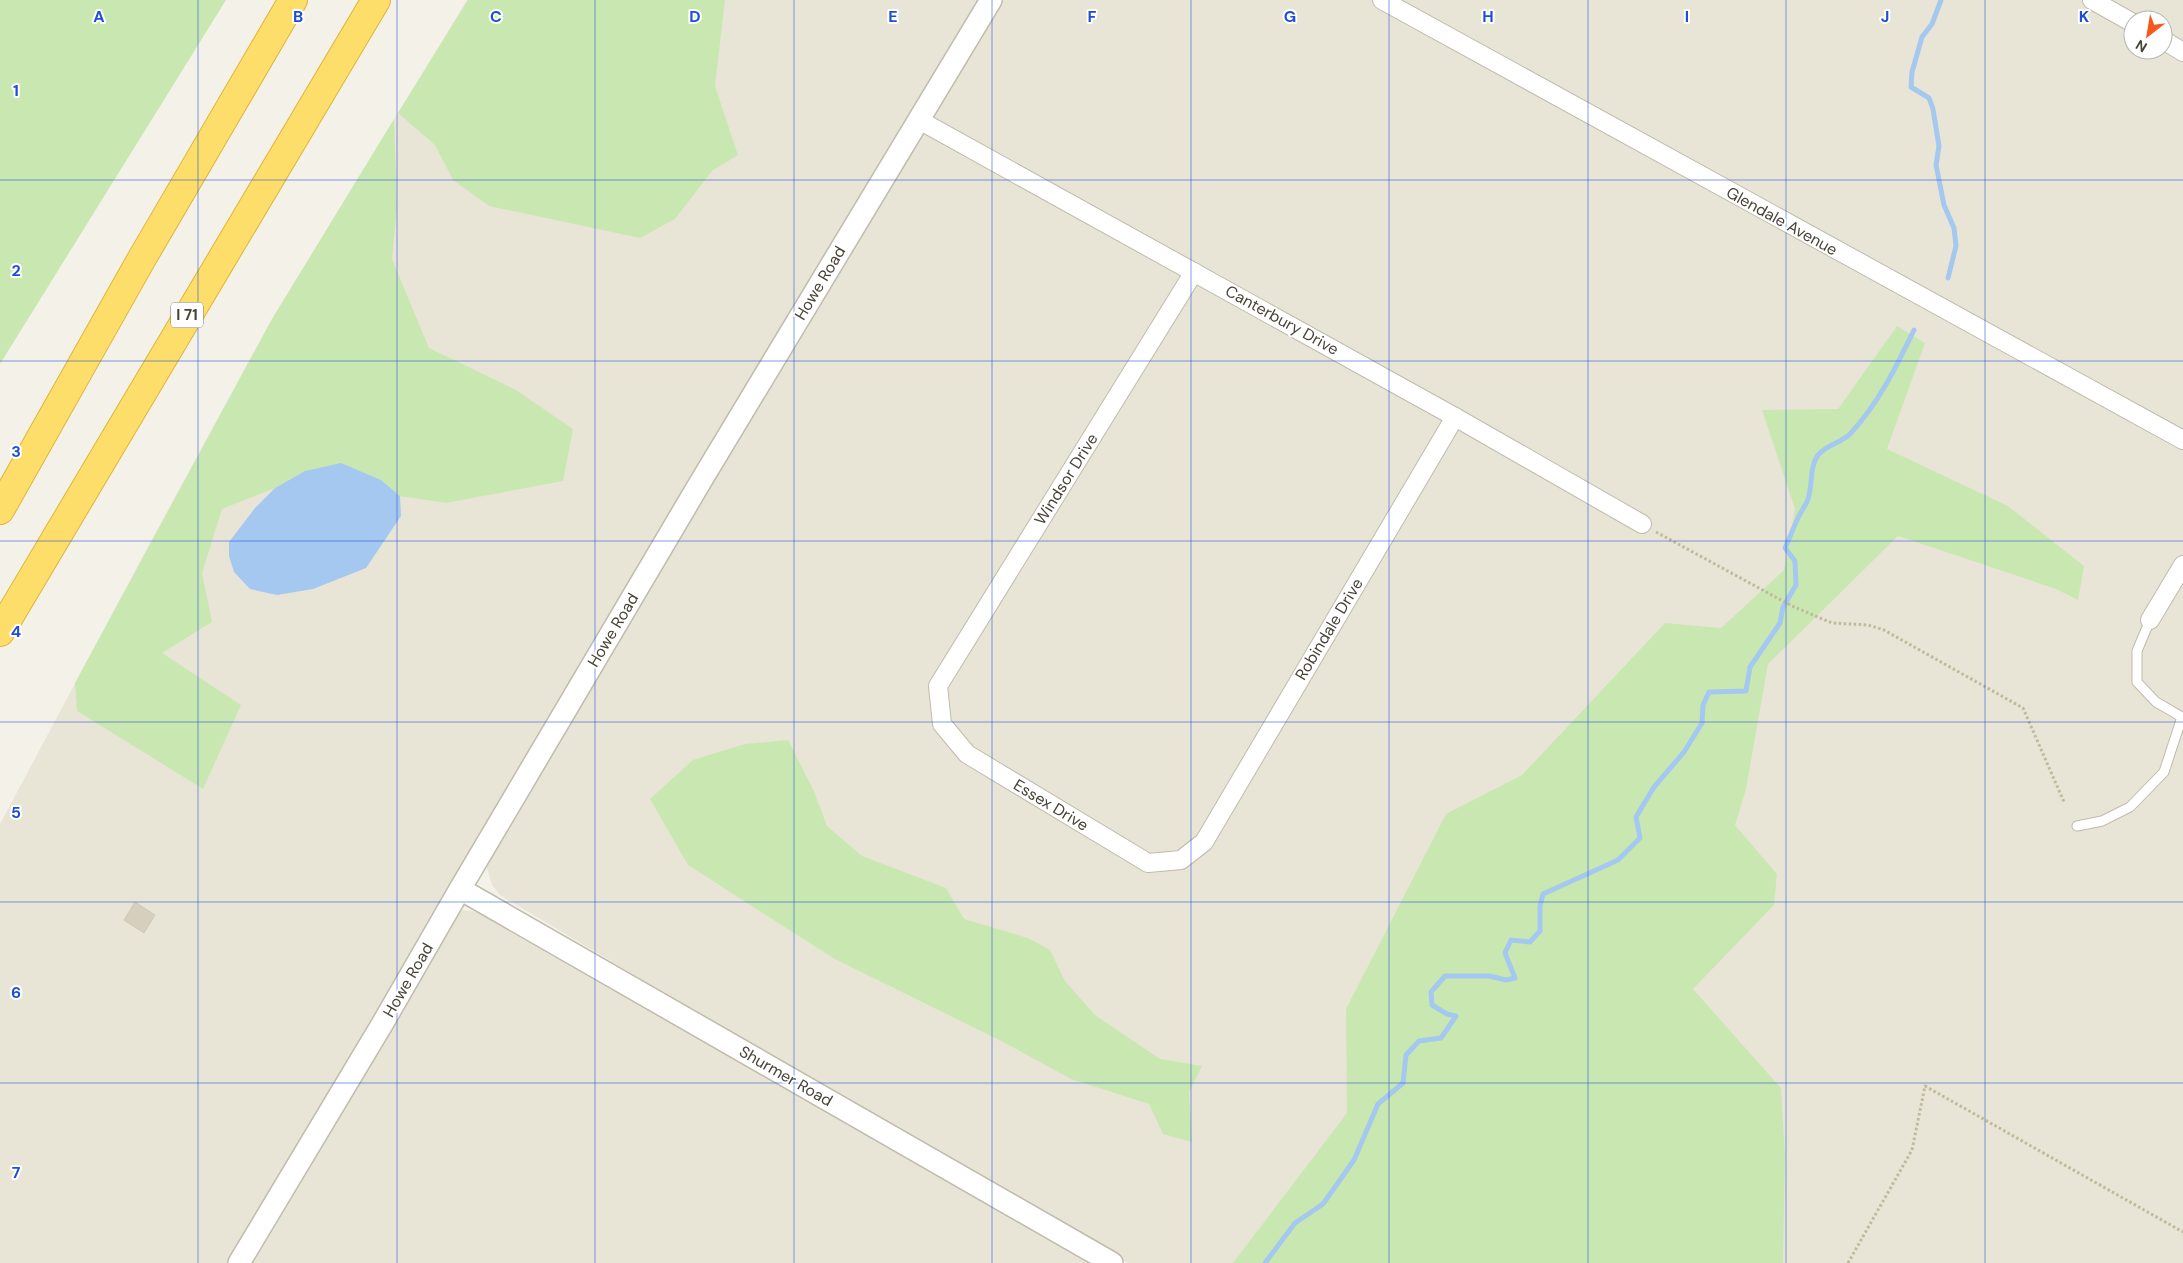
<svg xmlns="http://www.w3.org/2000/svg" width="2183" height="1263" viewBox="0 0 2183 1263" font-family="'DM Sans',sans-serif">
<rect width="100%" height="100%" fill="#f4f2e8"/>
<g fill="#e8e5d6" fill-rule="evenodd">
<path d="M467,0h513l-242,401 -511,862h-227v-439l151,-283 121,-222z"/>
<path d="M999,0h1184v1263h-1055l-185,-104 -443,-264 -8,-10 -5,-17 10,-26zM2133,20h30v30h-30z"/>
<path d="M463,910l14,2 26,9 593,342h-850l203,-341z"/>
</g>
<g fill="#c9e8b1">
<path d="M0,0h226l-226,364z"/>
<path d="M468,0h257l-10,86 23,69 -26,16 -37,48 -35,19 -151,-32 -36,-26 -18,-35 -37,-32z"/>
<path d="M394,119l3,89 -5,51 37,89 87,42 57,39 -10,52 -117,22 -46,-7 -19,-16 -76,-9 -30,17 -53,21 -20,64 10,49 -50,31 79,52 -38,84 -126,-78 -2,-28 197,-364z"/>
<path d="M1897,326l28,17 -38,106 121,57 76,60 -6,34 -22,-11 -158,-53 -130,128 -22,125 -11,36 42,49 -3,31 -81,84 88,99 4,67 -2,108h-550l114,-150 -1,-104 100,-195 76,-39 143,-152 56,5 63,-58 11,-61 -33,-99 76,-1z"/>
<path d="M788,740l26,51 13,35 35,30 84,32 18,31 64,19 22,12 15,31 30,34 65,44 42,7 -13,26 3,50 -29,-8 -14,-30 -78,-25 -66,-36 -172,-85 -145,-93 -38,-66 43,-39 52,-16z"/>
</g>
<path fill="#a5c8f0" d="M341,463l40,17 19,16 1,20 -35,52 -53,21 -36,6 -27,-6 -16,-17 -5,-16v-14l26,-34 20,-20 30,-17z"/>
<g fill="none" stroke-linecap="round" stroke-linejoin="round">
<g stroke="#a5c8f0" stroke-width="5">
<path d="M1941,0l-9,24 -10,13 -10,35 -1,15 18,11 4,11 6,37 -3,19 8,40 10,23 2,18 -8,32"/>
<path d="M1265,1263l30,-40 28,-19 31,-44 24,-56 25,-21 3,-28 13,-14 22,-3 15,-22 -9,-2 -15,-9 -1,-13 14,-16h44l17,4 9,-2 -10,-25 6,-13 19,2 10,-11v-25l3,-12 75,-34 22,-22 -4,-21 18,-30 30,-35 18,-29 1,-18 6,-13 37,-1 4,-24 30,-44 3,-16 13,-22 -1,-24 -10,-13c5,-11 9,-22 14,-32 3,-6 7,-11 9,-17 5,-14 1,-31 10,-44 8,-10 23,-12 32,-21 29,-31 46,-67 64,-104"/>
</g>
</g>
<path fill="#d6cfbe" stroke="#d0c8b1" d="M135,902l20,13 -11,18 -20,-13z"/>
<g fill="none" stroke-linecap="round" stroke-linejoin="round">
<defs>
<path id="service" d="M2077,826l25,-5 28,-14 34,-35 18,-55 -26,-15 -19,-20v-31l13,-31"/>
<g id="minor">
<path d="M1382,0l801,440"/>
<path d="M2092,0l41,23"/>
<path d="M2163,40l20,12"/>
<path d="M919,120l536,297 187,107"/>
<path d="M1194,272l-256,414 4,38 25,30 181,109 33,-3 23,-18 251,-425"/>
<path d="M2150,620l33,-55"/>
</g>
<g id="tertiary">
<path d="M460,889l652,374"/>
<path d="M239,1263l145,-242 76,-132 241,-408 290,-481"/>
</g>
<g id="motorway">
<path d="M0,510l141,-250 152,-260"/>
<path d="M0,632l376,-632"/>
</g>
</defs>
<use href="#service" stroke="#c0bbab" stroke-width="11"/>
<use href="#minor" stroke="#c0bbab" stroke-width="20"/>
<use href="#tertiary" stroke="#c0bbab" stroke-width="24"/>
<use href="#motorway" stroke="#ddb53a" stroke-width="30"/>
<g stroke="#c1b99c" stroke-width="3" stroke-dasharray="2.5 2.5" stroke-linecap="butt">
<path d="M1656,532l136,74 40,17 36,2 16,5 139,78 41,94"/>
<path d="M1848,1263l64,-113 13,-64 258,146"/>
</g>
<use href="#service" stroke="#fff" stroke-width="9"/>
<use href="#minor" stroke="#fff" stroke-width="18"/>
<use href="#tertiary" stroke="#fff" stroke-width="21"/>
<use href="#motorway" stroke="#fdde6b" stroke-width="28"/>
</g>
<path fill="none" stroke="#1d4ed8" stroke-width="1" stroke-opacity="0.55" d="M198,0v1263M397,0v1263M595,0v1263M794,0v1263M992,0v1263M1191,0v1263M1389,0v1263M1588,0v1263M1786,0v1263M1985,0v1263M0,180h2183M0,361h2183M0,541h2183M0,722h2183M0,902h2183M0,1083h2183"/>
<g text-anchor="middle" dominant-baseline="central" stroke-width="4" stroke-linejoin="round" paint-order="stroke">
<rect fill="#fff" stroke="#7f7b73" stroke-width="1" x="171" y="302.5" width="32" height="25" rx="4"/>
<g font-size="15" font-weight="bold" fill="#484337">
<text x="187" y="315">I 71</text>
</g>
<g font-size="16" fill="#484337" stroke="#fff">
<text transform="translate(1782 221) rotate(29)">Glendale Avenue</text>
<text transform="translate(820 283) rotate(-59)">Howe Road</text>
<text transform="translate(1282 320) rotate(29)">Canterbury Drive</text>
<text transform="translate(1066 479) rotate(-58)">Windsor Drive</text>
<text transform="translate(1329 629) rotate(-59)">Robindale Drive</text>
<text transform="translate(613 630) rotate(-59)">Howe Road</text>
<text transform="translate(1051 805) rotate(31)">Essex Drive</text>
<text transform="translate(408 980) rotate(-60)">Howe Road</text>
<text transform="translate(786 1076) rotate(30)">Shurmer Road</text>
</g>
</g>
<g font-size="16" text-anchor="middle" font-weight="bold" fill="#1d4ed8" stroke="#fff" stroke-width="4" stroke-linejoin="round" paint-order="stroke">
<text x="99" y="22">A</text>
<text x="298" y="22">B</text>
<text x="496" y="22">C</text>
<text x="695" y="22">D</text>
<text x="893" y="22">E</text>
<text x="1092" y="22">F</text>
<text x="1290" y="22">G</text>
<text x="1488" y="22">H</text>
<text x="1687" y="22">I</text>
<text x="1885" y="22">J</text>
<text x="2084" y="22">K</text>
<text x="16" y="96">1</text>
<text x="16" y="276">2</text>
<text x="16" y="457">3</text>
<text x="16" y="637">4</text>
<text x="16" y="818">5</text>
<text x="16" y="998">6</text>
<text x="16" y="1178">7</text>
</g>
<g transform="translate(2148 35) rotate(211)"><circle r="24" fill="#ffffff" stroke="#b6b4af"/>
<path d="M0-4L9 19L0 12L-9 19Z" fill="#f8571b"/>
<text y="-8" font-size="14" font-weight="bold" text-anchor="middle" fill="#484337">N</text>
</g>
</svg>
